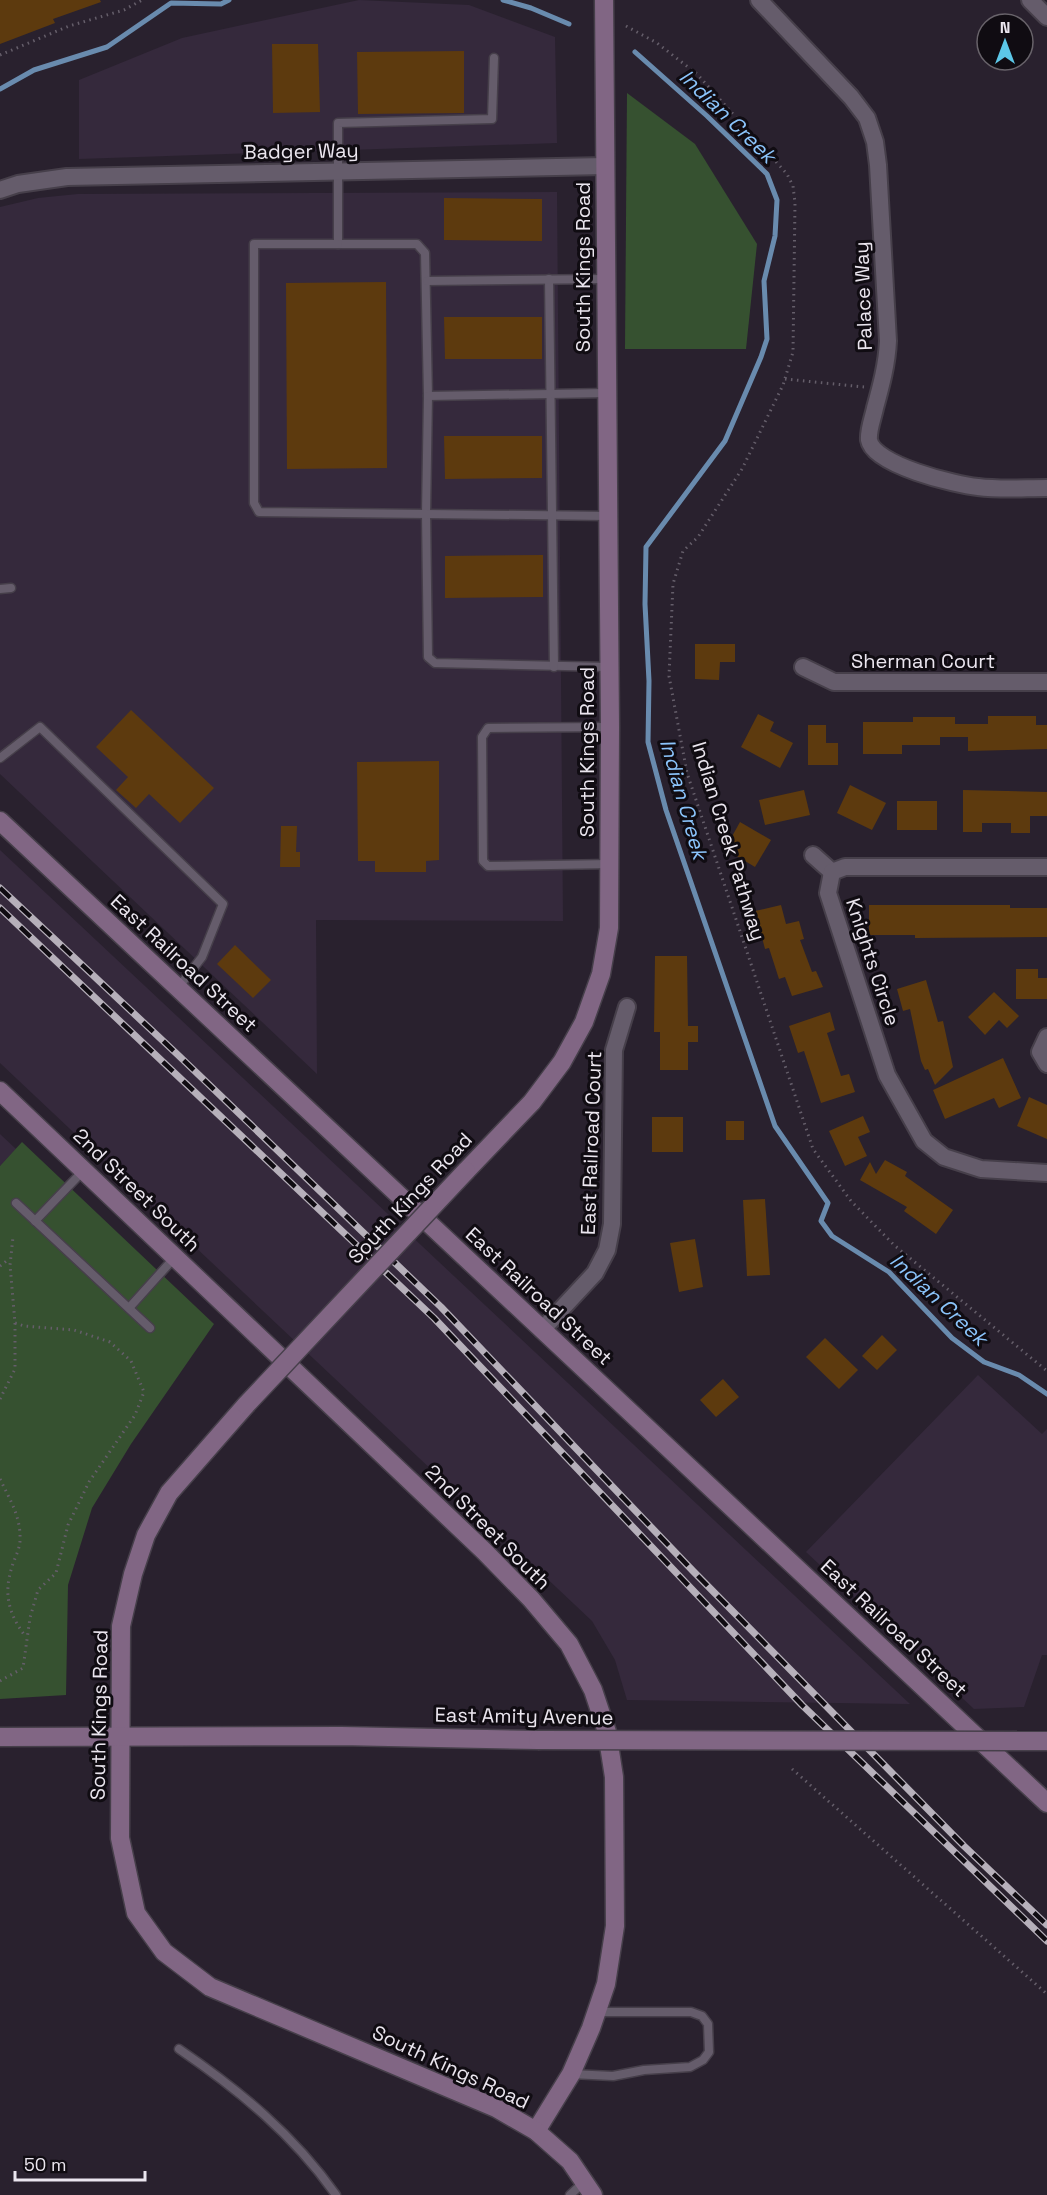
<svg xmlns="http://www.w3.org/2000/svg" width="1047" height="2195" viewBox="0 0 1047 2195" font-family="'Space Grotesk',sans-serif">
<rect width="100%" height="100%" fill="#29212e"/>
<g fill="#35293c">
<path d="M359,0l110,5 86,32 2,106 -478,16v-79l103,-42z"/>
<path d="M557,192l6,729 -247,-1 1,154 -317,-300v-567l38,-9 40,-4z"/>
<path d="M0,850l910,854 -283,-4 -12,-40 -23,-39 -592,-558z"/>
<path d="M0,1134l16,15 -16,17z"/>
<path d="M978,1375l64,59 5,-5v226h-5l-18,52 -50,2 -168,-157z"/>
</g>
<g fill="#365130">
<path d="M627,93l68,51 62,100 -11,105h-121z"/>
<path d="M22,1142l192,182 -83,120 -39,64 -24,77 -2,110 -66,4v-533z"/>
</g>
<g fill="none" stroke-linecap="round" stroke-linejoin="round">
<g stroke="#698bae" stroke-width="5">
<path d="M503,0l28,8 38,16"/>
<path d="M635,52l72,64 60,58 10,26 -2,36 -11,45 3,58 -6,18 -36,84 -79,106 -1,57 4,77 -1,61 18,68 109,316 53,77 -7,18 11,15 57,36 63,66 32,24 35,13 28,19"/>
<path d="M0,89l34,-19 73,-23 64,-44 50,1 8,-4"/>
</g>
</g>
<g fill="#5d3a0e">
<path d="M0,0h100l1,2 -48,17 2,4 -55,21z"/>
<path d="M272,44h46l2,68 -47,1z"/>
<path d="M464,51v62l-106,1 -1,-62z"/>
<path d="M444,198l98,1v42l-98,-1z"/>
<path d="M386,282l1,186 -100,1 -1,-186z"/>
<path d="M444,317h98v42h-97z"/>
<path d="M444,436h98v42l-97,1z"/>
<path d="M543,555v42l-98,1v-42z"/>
<path d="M695,644h40v18h-15l-1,18 -24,-1z"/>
<path d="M131,710l83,78 -34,35 -31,-29 -13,14 -20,-18 12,-13 -32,-30z"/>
<path d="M758,714l16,8 -4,9 23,12 -13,25 -39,-21z"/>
<path d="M988,716h48v9h11v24l-79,2v-14h-28v8h-38v9h-39v-32h50v-5h42v7h33z"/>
<path d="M808,725h18v18h12v22h-30z"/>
<path d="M439,761v99l-13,1v11h-51v-11h-17l-1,-99z"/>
<path d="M850,785l36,18 -14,27 -35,-17z"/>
<path d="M804,790l6,25 -45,10 -6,-25z"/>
<path d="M963,790l84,2v24h-17v17h-19v-10h-29v9h-19z"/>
<rect x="897" y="801" width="40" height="29"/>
<path d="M740,822l31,18 -16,27 -30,-18z"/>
<path d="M281,826h16l-1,26h4v15h-20z"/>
<path d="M781,905l5,19 13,-3 5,18 -4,1 12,32 4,-1 7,16 -31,9 -7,-19 -6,2 -10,-31 -4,1 -10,-38z"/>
<path d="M869,905h141v3h37v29l-132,1v-3h-46z"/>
<path d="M235,945l36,35 -18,18 -36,-34z"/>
<path d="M655,956h32l1,70h10v16h-10v28h-28v-38h-6z"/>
<path d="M1016,969h22v9h9v21h-31z"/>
<path d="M926,980l12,42 5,-1 10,46 -18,18 -7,-16 -3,1 -4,-9 -11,-52 -7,2 -6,-22z"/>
<path d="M994,992l25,24 -12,12 -8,-8 -14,15 -17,-18z"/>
<path d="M830,1012l5,18 -8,3 14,43 8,-2 6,18 -34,11 -17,-52 -6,2 -9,-27z"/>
<path d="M1003,1058l18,40 -22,10 -5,-10 -49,21 -12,-29z"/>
<path d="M1029,1097l18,8v34l-30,-13z"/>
<path d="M863,1116l7,16 -12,5 9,19 -22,10 -16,-35z"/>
<rect x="652" y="1117" width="31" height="35"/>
<rect x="726" y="1121" width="18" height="19"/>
<path d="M885,1160l22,12 -2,4 48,34 -17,24 -32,-23 3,-4 -47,-27 10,-18 6,12z"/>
<path d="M765,1199l5,76 -23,1 -4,-76z"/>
<path d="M695,1239l8,48 -24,5 -9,-49z"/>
<path d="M882,1335l15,15 -20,20 -15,-14z"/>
<path d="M825,1338l33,32 -19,19 -33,-32z"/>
<path d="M723,1379l16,18 -23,20 -16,-17z"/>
</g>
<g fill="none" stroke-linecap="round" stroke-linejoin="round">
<defs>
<g id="lane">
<path d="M494,58l-2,61 -154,4v121h79l8,9 3,143 -2,118 2,143 7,6 174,4"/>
<path d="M338,244h-84v259l5,9 348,4"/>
<path d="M549,279l5,388"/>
<path d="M427,281l178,-2"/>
<path d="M428,396l178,-3"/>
<path d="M0,589l11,-1"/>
<path d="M0,758l40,-31 183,177 -21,53 -24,31"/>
<path d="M610,864l-122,2 -5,-5 -1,-124 6,-9 122,-1"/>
<path d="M16,1203l134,125"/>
<path d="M35,1221l49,-51"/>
<path d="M129,1308l46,-51"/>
<path d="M179,2049c60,41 115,86 157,146"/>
<path d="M571,2074l42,2 31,-6 46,-3 13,-7 6,-8 -1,-28 -6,-8 -11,-4h-94"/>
<path d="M570,2195l14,-13"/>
</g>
<g id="street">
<path d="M759,0l92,97 16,21 8,24 3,23 10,176c-1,23 -7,45 -13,67 -2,10 -7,22 -6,32 4,25 87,45 109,47 23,3 46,1 69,1"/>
<path d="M1030,0l17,17"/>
<path d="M0,190l18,-6 49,-7 538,-11"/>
<path d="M803,667l31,15h213"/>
<path d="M813,855l19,17"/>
<path d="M1047,867h-202l-13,5 -4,21 59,182 37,66 20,16 37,12 66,4"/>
<path d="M1047,1037l-7,15 7,12"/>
<path d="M542,1330l53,-57 12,-23 5,-26 2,-174 13,-43"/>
</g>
<g id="secondary">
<path d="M0,821c349,328 700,653 1047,982"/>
<path d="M0,1091l484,460 47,48 38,45 24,46 14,42 7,45 1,149 -9,58 -15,44 -20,46 -35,57"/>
<path d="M466,1171l66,-69 30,-40 22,-40 17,-48 8,-46 1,-201 -6,-727"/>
<path d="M246,1405l-77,88 -23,42 -13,39 -12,52 -1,212 16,75 28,39 46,35 286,121 40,23 34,30 23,34"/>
<path d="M0,1737l341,-1 197,4"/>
</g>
</defs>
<use href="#lane" stroke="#463f4a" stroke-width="11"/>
<use href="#street" stroke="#463f4a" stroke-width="20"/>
<use href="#secondary" stroke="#463f4a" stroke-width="21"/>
<g stroke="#655e6a" stroke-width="3" stroke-dasharray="1.5 4.5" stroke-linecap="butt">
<path d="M626,26l31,17 40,31 90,100 6,12 2,17 -2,149 -10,33 -41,84 -44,68 -15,14 -10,33 -4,92 18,97 126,376 38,52 43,44 153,126"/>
<path d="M0,55l69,-29 55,-16 18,-10"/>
<path d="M785,379l79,8"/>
<path d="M0,1266l9,-7"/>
<path d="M0,1399l15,-30v-46l-5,-58 3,-28"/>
<path d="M0,1479c10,21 21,38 20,61 0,9 -6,19 -8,27 -9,27 -3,48 14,70"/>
<path d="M0,1681l23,-13 7,-50 8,-28 18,-17 12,-48 21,-43 46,-67 9,-23 -13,-31 -21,-19 -36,-12 -50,-4 -9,-3"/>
<path d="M792,1769l255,225"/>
</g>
<use href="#lane" stroke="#655c6b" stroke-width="8"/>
<use href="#street" stroke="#655c6b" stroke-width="16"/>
<use href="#secondary" stroke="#816684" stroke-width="18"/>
<defs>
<g id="rail">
<path d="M0,888l177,166 264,253 252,264 271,275 83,79"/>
<path d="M0,908l434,410 368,387 245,236"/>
</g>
</defs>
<use href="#rail" stroke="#b6b0ba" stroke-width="7"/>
<use href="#rail" stroke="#100c12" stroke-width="4.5" stroke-dasharray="14" stroke-linecap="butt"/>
<defs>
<g id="secondary-bridge">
<path d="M246,1405l220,-234"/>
<path d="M538,1740l509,1"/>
</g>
</defs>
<use href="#secondary-bridge" stroke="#463f4a" stroke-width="21" stroke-linecap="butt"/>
<use href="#secondary-bridge" stroke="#816684" stroke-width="18"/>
</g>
<g text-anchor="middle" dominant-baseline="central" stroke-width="6" stroke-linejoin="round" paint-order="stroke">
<g font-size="20" fill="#ebe6ef" stroke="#100c12">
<text transform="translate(301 151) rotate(-1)">Badger Way</text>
<text transform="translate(583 267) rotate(-90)">South Kings Road</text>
<text transform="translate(863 296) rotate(-92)">Palace Way</text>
<text x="923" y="661">Sherman Court</text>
<text transform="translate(587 752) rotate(-90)">South Kings Road</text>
<text transform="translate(729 841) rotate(73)">Indian Creek Pathway</text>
<text transform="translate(873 962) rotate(72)">Knights Circle</text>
<text transform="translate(184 963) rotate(43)">East Railroad Street</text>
<text transform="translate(591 1143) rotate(-88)">East Railroad Court</text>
<text transform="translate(137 1190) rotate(44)">2nd Street South</text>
<text transform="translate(410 1198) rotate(-47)">South Kings Road</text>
<text transform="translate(539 1296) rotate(43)">East Railroad Street</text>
<text transform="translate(488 1527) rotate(45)">2nd Street South</text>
<text transform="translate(894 1628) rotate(43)">East Railroad Street</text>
<text transform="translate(99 1715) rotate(-89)">South Kings Road</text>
<text transform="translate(524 1716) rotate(1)">East Amity Avenue</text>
<text transform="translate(451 2067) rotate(25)">South Kings Road</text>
</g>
<g font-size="21" font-style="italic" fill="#8bc4fb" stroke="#100c12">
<text transform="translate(728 116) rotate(44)">Indian Creek</text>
<text transform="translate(684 799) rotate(74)">Indian Creek</text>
<text transform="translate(939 1299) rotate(43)">Indian Creek</text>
</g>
</g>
<g transform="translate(1005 42)"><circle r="28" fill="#100c12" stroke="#68636a" stroke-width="1.5"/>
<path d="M0-4.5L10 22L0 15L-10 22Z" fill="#5cc7e7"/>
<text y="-9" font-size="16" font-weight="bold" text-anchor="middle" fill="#ebe6ef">N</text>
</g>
<path d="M15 2171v9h130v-9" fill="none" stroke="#ebe6ef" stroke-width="3"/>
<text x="24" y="2171" font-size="18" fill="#ebe6ef" stroke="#100c12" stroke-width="4.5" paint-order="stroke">50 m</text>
</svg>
